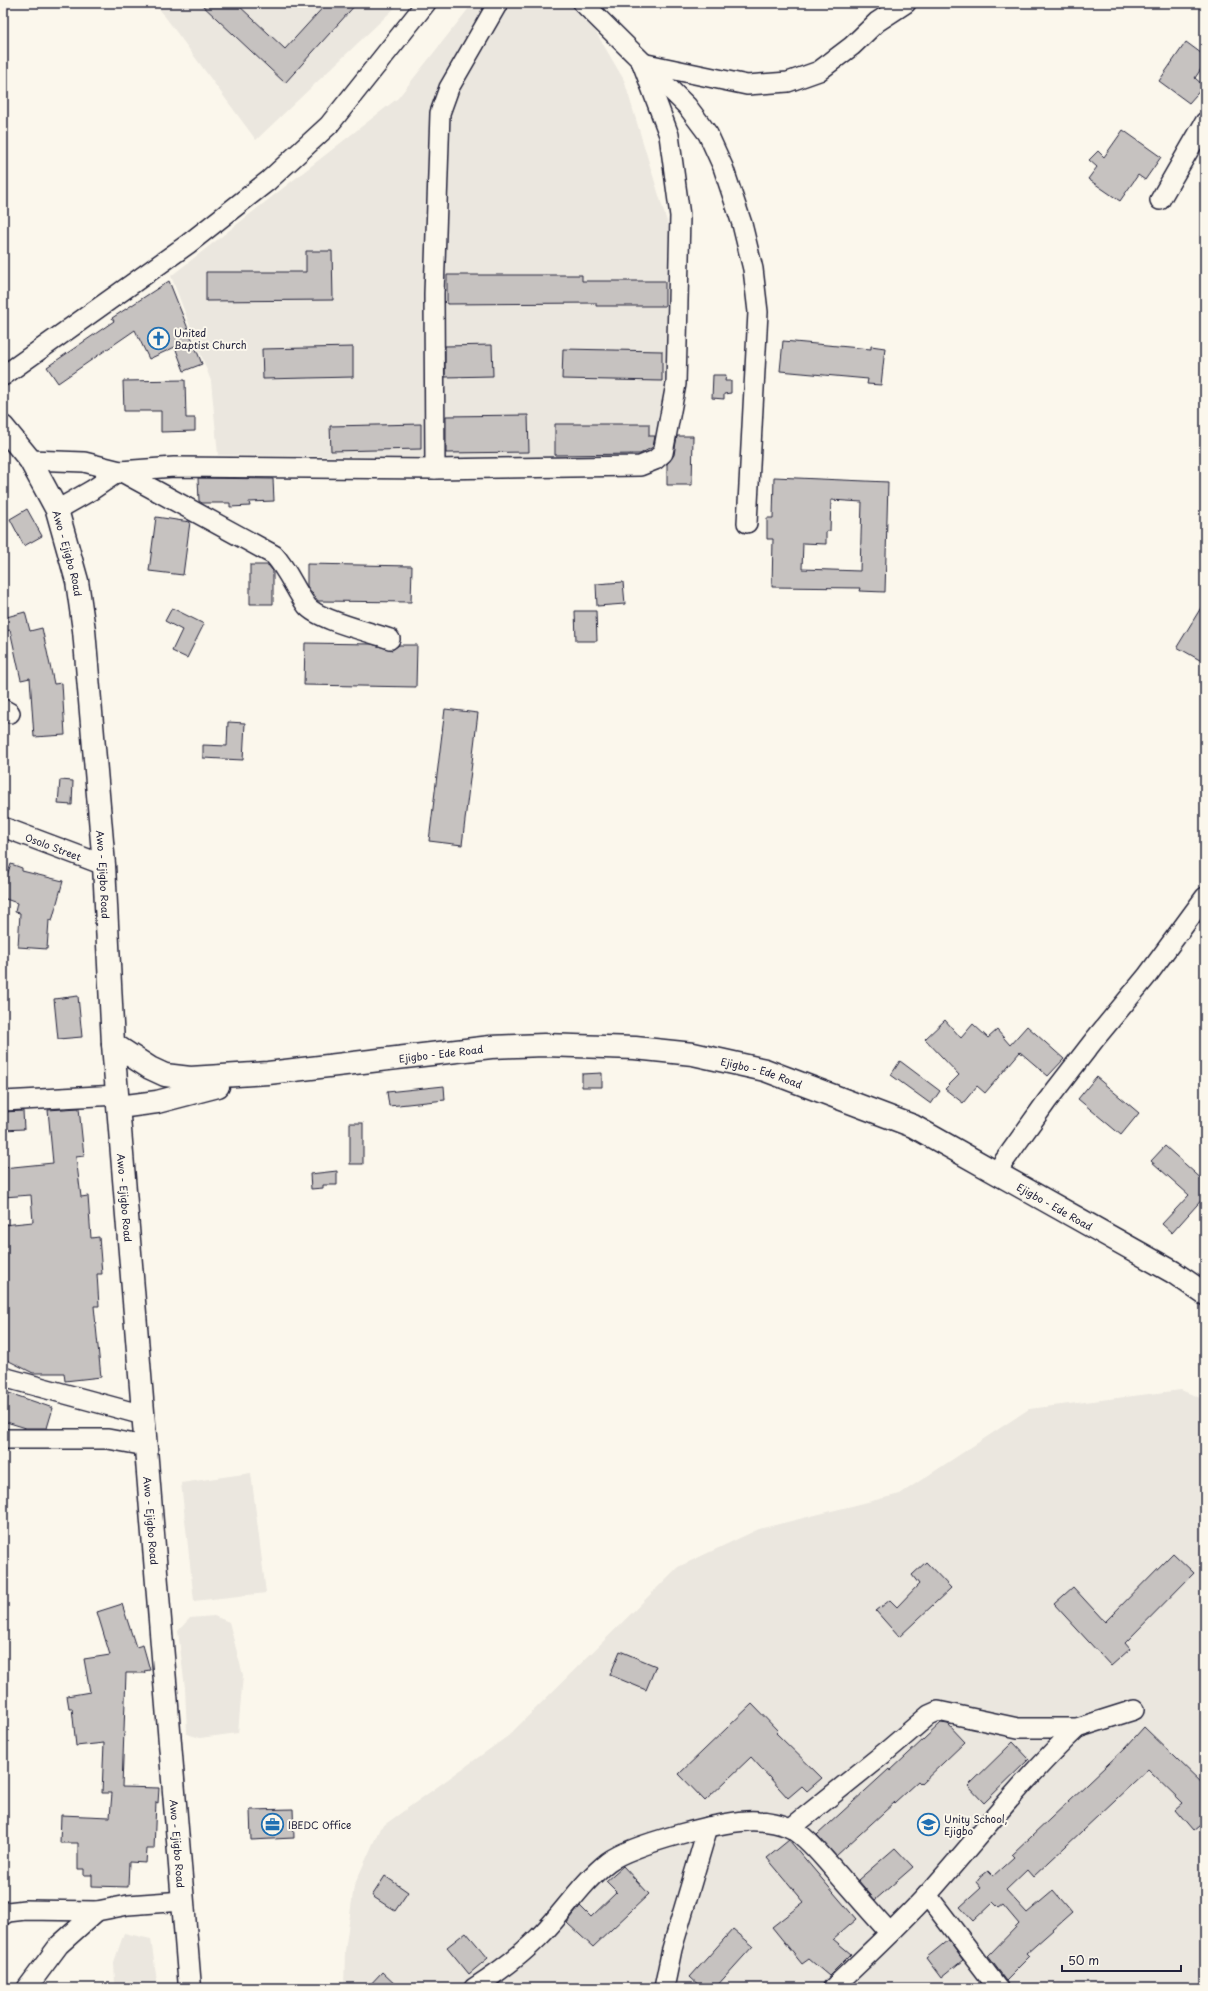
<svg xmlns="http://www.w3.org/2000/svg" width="1208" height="1991" viewBox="0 0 1208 1991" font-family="'Playpen Sans',sans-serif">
<rect width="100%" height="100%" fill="#fbf7ec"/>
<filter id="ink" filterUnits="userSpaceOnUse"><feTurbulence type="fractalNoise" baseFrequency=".025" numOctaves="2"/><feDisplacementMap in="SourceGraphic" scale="8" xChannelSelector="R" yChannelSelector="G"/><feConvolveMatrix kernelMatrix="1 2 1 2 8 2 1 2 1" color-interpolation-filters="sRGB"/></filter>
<g filter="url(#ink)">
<g fill="#ebe7df">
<path d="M155,3h245l-144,137z"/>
<path d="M473,3h106l45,77 50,165 -4,161 -16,47 -14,7 -422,-5 -7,-74 -40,-105 227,-178z"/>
<path d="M1181,1390l24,10v588h-861l1,-37 9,-65 26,-58 128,-92 170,-169 81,-38 141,-35 129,-85z"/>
<path d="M251,1473l15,120 -72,8 -13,-118z"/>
<path d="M214,1616l15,6 14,53 -5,58 -38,5 -13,-4 -2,-46 -7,-57 12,-13z"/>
<path d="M124,1933l27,6 6,43 -42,2 -1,-22z"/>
</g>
<g fill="#c6c2c0" stroke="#22223b" fill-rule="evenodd">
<path d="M200,3h36l49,46 42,-46h30l-72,80z"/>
<path d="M1186,42l19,14v7l-10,15 9,8 -15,17 -30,-22z"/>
<path d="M1123,130l38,27 -16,23 -7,-5 -18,26 -32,-22 9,-12 -8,-7 9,-9 6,6z"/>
<path d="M306,251h26l1,49 -127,1v-29h100z"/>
<path d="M447,275h135v6h83v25h-69v-3l-149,1z"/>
<path d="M169,281l33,83 -18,7 -9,-24 -26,12 -14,-29 -77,53 -11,-16 67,-46 -2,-3z"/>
<path d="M783,341l88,8v-3l14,2 -4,37 -14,-1 1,-5 -88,-8z"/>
<path d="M492,345l1,31 -48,1v-31z"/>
<path d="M353,347v30l-90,2 -1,-30z"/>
<path d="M563,349l99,2v30l-100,-2z"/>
<path d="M713,375h13l-1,6h6v12l-7,1v5l-12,-1z"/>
<path d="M185,380l1,38h9v13l-34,1v-21h-37l-1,-30z"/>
<path d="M528,415l1,37 -83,1v-37z"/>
<path d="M421,424v25l-90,2 -1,-25z"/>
<path d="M555,424h94v12h6l-2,11 -13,7 -85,1z"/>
<path d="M677,436h16l-1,49h-25v-21l7,-9z"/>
<path d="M774,477l114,5 -3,110 -26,-1 1,-3 -88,-1 1,-48h-6v-21h6zM831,500l31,2 -2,69 -58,-2 1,-26 23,1v-13h4z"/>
<path d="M198,478l75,1 1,22 -25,1 1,4 -20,1v-4h-28l-3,-2z"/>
<path d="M27,509l15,27 -18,10 -14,-27z"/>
<path d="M156,517l34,5 -7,53 -34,-4z"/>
<path d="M307,564l105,2 -1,36 -93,-1 -11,-15z"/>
<path d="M250,565h18l5,6v33h-23z"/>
<path d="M623,582l2,22 -28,2 -1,-22z"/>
<path d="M1205,601v62l-28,-16z"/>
<path d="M172,608l32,16 -17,34 -15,-7 10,-21 -17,-9z"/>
<path d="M575,611h21l1,30h-21z"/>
<path d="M25,612l5,19 12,-3 12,56 8,-1 3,52 -31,2 -4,-59 -9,2 -11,-50 -7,2v-14z"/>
<path d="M305,643l66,1 21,6 7,-5h18l-1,42 -112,-2z"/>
<path d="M445,709l33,4 -16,132 -33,-4z"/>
<path d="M228,722l17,1 -2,37 -40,-2v-13l24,1z"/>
<path d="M60,780l13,1 -1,24 -14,-1z"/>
<path d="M11,864l11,4v3l41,10 -11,40 -3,-1 -2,29 -29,-2 2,-34 -5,-1 2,-9 -14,-5v-11z"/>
<path d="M78,996l4,41 -24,2 -4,-40z"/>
<path d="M945,1020l16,18 12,-14 15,14 9,-8 13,15 17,-19 37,33 -16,17 -28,-24 -35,41 -8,-7 -14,17 -18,-14 14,-14 -34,-36z"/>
<path d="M900,1061l40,30 -9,13 -40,-29z"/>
<path d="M602,1073v14h-20v-13z"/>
<path d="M1096,1077l43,36 -18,22 -43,-36z"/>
<path d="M444,1086l1,14 -56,6 -2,-14z"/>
<path d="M79,1108l5,48 -8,1 5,40 7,-1 3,42 8,-1 3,37h-5l2,32h-5l7,71 -36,4 -1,-8h-31l-30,-15v-133l30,-3 -2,-27 -27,2 -1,-29 50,-5 -5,-53z"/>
<path d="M23,1111l1,18 -21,1v-18z"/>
<rect x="350" y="1123" width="13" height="41"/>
<path d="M1165,1146l40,36v14l-33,37 -10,-9 27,-29 -38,-34z"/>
<path d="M337,1171v14h-14v3l-12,1 -1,-15z"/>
<path d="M9,1393l44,15 -6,20h-21l-23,-7v-10z"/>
<path d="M1173,1553l21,20 -69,70 5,6 -19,17 -57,-62 19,-17 32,35z"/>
<path d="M926,1562l25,26 -52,49 -23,-26 14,-11 7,7 22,-23 -7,-9z"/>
<path d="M122,1604l14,43 7,-2 7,25 -6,1 1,2h-19l-4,114 37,1 -1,15 -2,-1 -2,47h-7l-1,14 -17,-1 -1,25 -36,-1v-11h-8v-6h-6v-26h-18l1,-28 49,2 2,-24h-10l2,-50 -28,3 -4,-38h-3l-2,-12 23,-4 -6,-33 26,-4 -13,-43z"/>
<path d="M620,1651l36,15 -10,24 -36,-15z"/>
<path d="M752,1704l26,27 -2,2 46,45 -15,13 -5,-5 -14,12 -37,-41 -46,44 -26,-27z"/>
<path d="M941,1723l7,1 17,18 -44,42 -3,-3 -82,75 -19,-21 72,-66 1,2z"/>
<path d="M1144,1727l61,59v35l-12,10 -18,-21 8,-7 -35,-34 -115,108 -6,-7 -21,20 21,23 26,-22 19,22 -45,40 3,3 -24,24 -18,-24 31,-32 -16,-19 -4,3 -6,-6 -20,19 -13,-14 21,-19 -5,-6 3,-4 9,-7 5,5 21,-19 -2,-2 114,-108z"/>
<path d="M1013,1742l16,17 -45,44 -16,-17z"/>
<path d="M293,1809l1,29 -43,2 -1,-30z"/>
<path d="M789,1840l67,79 -23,20 18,15 -22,22 -20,-17 -7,5 -30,-37 32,-25 -37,-44z"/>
<path d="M895,1848l18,19 -38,33 -17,-20z"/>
<path d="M623,1866l26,28 -56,53 -26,-24 13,-17 11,11 26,-25 -11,-11z"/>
<path d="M385,1876l23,16 -13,19 -23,-15z"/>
<path d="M733,1929l20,17 -38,42h-13l-12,-11z"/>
<path d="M466,1932l22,26 -19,16 -22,-27z"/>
<path d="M948,1940l15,20 -22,18 -15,-20z"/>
<path d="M382,1972l17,16h-32z"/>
</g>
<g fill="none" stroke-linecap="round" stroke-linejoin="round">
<defs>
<g id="minor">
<path d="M583,3l104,103 21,28 15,33 19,57 11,45 5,43 -11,211"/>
<path d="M642,63l105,22 41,-3 31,-11 33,-25 25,-24 29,-19"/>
<path d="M1160,200l45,-78"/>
<path d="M3,376l185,-132 80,-63 61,-56 97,-122"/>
<path d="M30,460l54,2 36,9 154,84c14,15 21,35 33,51 11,14 64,26 83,33"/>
<path d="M435,469l-1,-175 6,-181 9,-25 49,-85"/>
<path d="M57,510l35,-20 28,-19 54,-4 261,2 205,-3 15,-6 8,-7 13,-69 4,-168 -11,-81 -27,-72"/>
<path d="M3,709l7,4"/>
<path id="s1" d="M3,827l101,38"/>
<path d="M3,1101l115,-6"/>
<path d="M997,1171l50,-70 48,-62 52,-63 58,-79"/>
<path d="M3,1377l140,38"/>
<path d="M3,1439h105l38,7"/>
<path d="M791,1828l97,-78 41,-35 9,-4 80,17h59l57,-18"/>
<path d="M927,1895l71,93"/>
<path d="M3,1915l5,-3 17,-2 72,1 31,-6 55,-4"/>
<path d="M27,1988l32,-43 38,-34"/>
<path d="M474,1988c23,-15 45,-31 64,-50 25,-24 42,-54 70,-76 22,-17 121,-44 150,-41 9,0 24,3 32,7 14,6 30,26 40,37 20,23 40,46 60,68"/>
<path d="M664,1988l8,-39 36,-122"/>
<path d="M833,1988c32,-31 65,-61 95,-94 50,-56 95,-115 149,-166"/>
</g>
<g id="secondary">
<path id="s2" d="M113,1044l37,24 15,7 25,3 78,-5 223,-26 53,-2 91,3 58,6 72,16 148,56 260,146 32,22"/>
<path d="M119,1107l38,-5 61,-16"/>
</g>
<g id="primary">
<path id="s3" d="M3,427l27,33 27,50 20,71 7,49 20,235 9,179 77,944"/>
</g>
</defs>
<use href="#minor" stroke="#22223b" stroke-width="22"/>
<use href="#secondary" stroke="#22223b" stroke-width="25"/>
<use href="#primary" stroke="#22223b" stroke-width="25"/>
<use href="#minor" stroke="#fbf7ec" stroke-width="19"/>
<use href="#secondary" stroke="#fbf7ec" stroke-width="22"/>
<use href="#primary" stroke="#fbf7ec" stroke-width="22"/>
</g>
</g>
<defs>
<symbol id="church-ring" viewBox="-11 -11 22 22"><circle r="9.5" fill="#fbf7ec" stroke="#1f6fb2" stroke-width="1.5"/><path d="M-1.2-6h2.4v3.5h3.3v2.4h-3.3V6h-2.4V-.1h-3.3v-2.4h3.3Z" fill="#1f6fb2"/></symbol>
<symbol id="office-ring" viewBox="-11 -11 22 22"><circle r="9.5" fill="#fbf7ec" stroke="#1f6fb2" stroke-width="1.5"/><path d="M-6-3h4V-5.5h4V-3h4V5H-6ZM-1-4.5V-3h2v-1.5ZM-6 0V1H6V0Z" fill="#1f6fb2"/></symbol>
<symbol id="school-ring" viewBox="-11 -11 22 22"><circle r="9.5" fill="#fbf7ec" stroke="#1f6fb2" stroke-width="1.5"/><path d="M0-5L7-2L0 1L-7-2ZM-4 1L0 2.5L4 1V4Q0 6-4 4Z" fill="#1f6fb2"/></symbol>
</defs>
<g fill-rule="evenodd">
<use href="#church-ring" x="146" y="326" width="25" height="25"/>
<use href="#office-ring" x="260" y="1812" width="25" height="25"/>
<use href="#school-ring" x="916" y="1812" width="25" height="25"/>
</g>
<g text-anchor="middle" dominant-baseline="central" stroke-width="4" stroke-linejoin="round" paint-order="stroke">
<g font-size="10" fill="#22223b" stroke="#fbf7ec" text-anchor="start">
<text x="174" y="332">United<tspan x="174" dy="12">Baptist Church</tspan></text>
<text x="944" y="1818">Unity School,<tspan x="944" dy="12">Ejigbo</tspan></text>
<text x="288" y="1824">IBEDC Office</text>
</g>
<g font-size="10" fill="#22223b" stroke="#fbf7ec">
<text stroke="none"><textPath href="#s3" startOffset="144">Awo - Ejigbo Road</textPath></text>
<text stroke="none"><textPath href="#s1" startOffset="54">Osolo Street</textPath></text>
<text stroke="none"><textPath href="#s3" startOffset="468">Awo - Ejigbo Road</textPath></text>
<text stroke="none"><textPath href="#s2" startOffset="338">Ejigbo - Ede Road</textPath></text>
<text stroke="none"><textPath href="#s2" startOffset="662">Ejigbo - Ede Road</textPath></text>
<text stroke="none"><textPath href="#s3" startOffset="792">Awo - Ejigbo Road</textPath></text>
<text stroke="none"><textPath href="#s2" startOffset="986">Ejigbo - Ede Road</textPath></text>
<text stroke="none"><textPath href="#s3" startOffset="1116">Awo - Ejigbo Road</textPath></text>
<text stroke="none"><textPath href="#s3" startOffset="1440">Awo - Ejigbo Road</textPath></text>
</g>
</g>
<rect width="1208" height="1991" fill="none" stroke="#fbf7ec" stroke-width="16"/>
<rect x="8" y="8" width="1192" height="1975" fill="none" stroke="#22223b" stroke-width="1.5" filter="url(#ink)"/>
<path d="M1062 1965v6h119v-6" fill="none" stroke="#22223b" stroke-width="2"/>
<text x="1068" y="1965" font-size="12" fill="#22223b" stroke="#fbf7ec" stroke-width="3" paint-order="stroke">50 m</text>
</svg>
